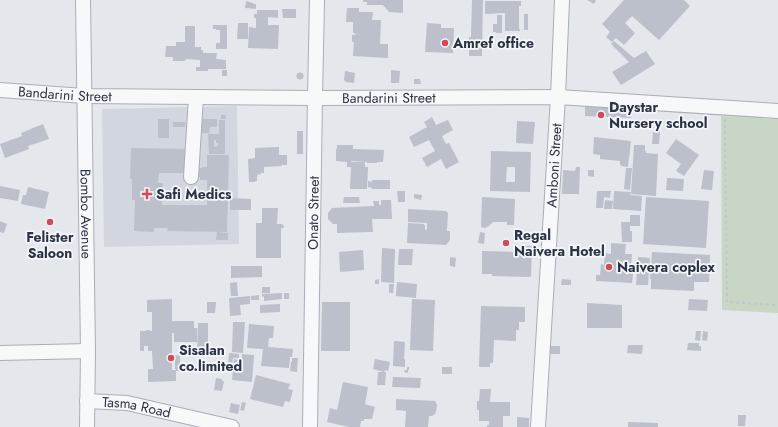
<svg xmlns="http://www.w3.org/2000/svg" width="778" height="427" viewBox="0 0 778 427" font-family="Jost,sans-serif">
<rect width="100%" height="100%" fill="#e4e7ec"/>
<path fill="#d2d6de" d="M237,106l2,138 -135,3 -2,-138z"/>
<path fill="#c9d6c5" d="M721,116l57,3v194l-56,-3z"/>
<g fill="#bbc0ca" fill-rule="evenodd">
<path d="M363,0h40v13l-14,-1 -6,-7h-16v-3h-4z"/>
<path d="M472,0h11l-1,56h-13v-19h2z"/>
<path d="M587,0h9l-2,4z"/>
<path d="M624,0h60l6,6 -31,34 -27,-24 -7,7 10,10 -11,12 -8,-7 -4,4 -6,-5 4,-5 -8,-8z"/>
<path d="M246,1l7,2v1h3v5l-11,-1z"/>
<path d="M485,1h36v5h-2v23h1v2h-15v-18l-20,1z"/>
<path d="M347,8h12v4h14l-1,8h9l-1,24h8v14l-35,-2 1,-14h-2v-7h3l1,-1 -3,-1v-11h-7z"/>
<path d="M282,9h14v9h-13z"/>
<path d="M257,10h21v8l-10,-1v8h11l-1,24 -30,-1 1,-21 7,1v-10h-2v-4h3z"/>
<rect x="524" y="14" width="4" height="16"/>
<path d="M497,15h5v18h-6v-1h-3v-8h4z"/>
<path d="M238,23h10v16h-11z"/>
<path d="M427,23l14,1v4h13l-1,25 -28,-1z"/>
<path d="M213,25h14v24h-7v-19h-4v-1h-3z"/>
<path d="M185,26h10v21h6v3h2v3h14l-1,6 10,1v9h-18v2h-12v-4h4v-7l-14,-1 -1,2h-12v-4h-8l1,-11h10v-4h9z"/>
<path d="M614,41l20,17 12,-7 9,13 -34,21 -9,-13 17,-10 -18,-18z"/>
<rect x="216" y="43" width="4" height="6"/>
<rect x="222" y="70" width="5" height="6"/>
<path d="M391,70l9,1 -1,12h-8z"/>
<path d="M345,71l10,2 -1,10 -8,-1 -2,-2z"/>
<circle cx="300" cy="76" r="3.5"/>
<path d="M414,79h6l1,5h-7z"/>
<path d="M585,107l47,1 -1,10 -46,-2z"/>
<rect x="221" y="115" width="5" height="4"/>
<path d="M432,117l4,8 12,-5 5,10 -11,6 4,8 3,-1 10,19 -13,7 -5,-10 -14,8 -5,-9 13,-7 -6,-11 -15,7 -5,-10 18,-10 -3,-5z"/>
<rect x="158" y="119" width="11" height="19"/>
<path d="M201,119h16v8h-7l-1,6h-8z"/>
<path d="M219,120h6v34h-16l-1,-20h11zM214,140h2v3h2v3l-4,1z"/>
<path d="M517,121l18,1 -2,22 -17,-1z"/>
<path d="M173,122h13l-1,5h-12z"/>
<path d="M43,124l6,15 -21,7 1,3 -24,9 -5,-14 22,-8 -1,-3z"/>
<rect x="297" y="131" width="6" height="23"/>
<path d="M653,132h7l-1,12h-7z"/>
<path d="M594,137l37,4 -3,26 -7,-1v-1h-1v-4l-20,-2v-4l-7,-1z"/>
<path d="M676,139l23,16 -15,21 -8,-5 5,-7 -15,-11z"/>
<path d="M337,145h16v4l31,1 -1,12h-6v1h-10v-1l-16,-1v1h14v5h3l-1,22h-17l1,-22h-4v-5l-11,-1v-12h1z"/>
<path d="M634,145h11v6h1v2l12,1 -2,42 -25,-2z"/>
<path d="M279,147v8h8v10h-5v1l-18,1v6h-3v1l-4,1v6h-2v1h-6l-1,-23 7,-1v-10z"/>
<path d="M131,148l56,1v24h-28l-1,10h5l-1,22h45v-25h-7v-3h-3v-9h5v-1h5v-12h22l-2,77 -60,-1 1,-3h-14v4l-20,-1 1,-31h-3v-21h-2z"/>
<path d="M491,151l40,1 -1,40 -40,-1zM507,167h8v15h-9z"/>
<path d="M576,167h4l-1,27h-17l1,-24 12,1z"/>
<path d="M626,168h6l-2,22 -6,-1z"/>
<path d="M588,170h6v7l-6,-1z"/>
<path d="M704,170l10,1 -2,19 -11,-1z"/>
<path d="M667,178l17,1 -1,12 -17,-1z"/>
<path d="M372,180h18v9h-18v-6v5l-4,-1v-6l4,1z"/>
<path d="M0,186l20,4 -2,11 -18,-3z"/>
<path d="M28,187l21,5 -4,17 -24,-5 2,-9h3z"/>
<path d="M397,191h8v11h-7z"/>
<path d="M597,191h14l-1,7 -6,-1 -1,11h-7z"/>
<path d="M614,191l17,1 -1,3 12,1 -1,15 -28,-2z"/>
<path d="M414,194l8,1 -1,5 -7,-2z"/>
<path d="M344,197h15l1,6h-17z"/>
<path d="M482,197l33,2 -1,26h-7v-3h-14l-4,4 -4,2 -4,-1z"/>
<path d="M646,197l63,4 -3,47 -63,-4z"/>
<path d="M230,198l21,1v11h-21z"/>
<path d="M381,200h10l1,19h-20l1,13 -36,1v-9h-4l-5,-5v-6l4,-5 42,-2 -1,-5h6v4h2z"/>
<path d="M605,200l8,1 -1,8h-8z"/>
<path d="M262,208h16l-1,16h5l2,2 -1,2h-2v30h-25v-35h6z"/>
<path d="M408,209l38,2 2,2 -1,18h3v9l-4,5 -39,-2 1,-20 16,1v1h1v5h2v-7l-19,-1z"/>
<path d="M630,215h10v11h-10v5h2v11h-10l-1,-20h9z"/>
<path d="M0,221l7,3 -3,9 -4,-1z"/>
<path d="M217,232l11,1v7h-12z"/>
<path d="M480,232l5,1 -1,11 -6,-1z"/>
<path d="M611,243l15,1 -1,10h7l-1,11h3l-2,18 -36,-2v-6h4l1,-11 3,1 1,-12 6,1z"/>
<path d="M521,246h11l-1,31 -39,-1v-2h-10v-23l39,1z"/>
<path d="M382,248l13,1 -1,34 -13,-1z"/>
<path d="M399,249h14l-1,16h-14z"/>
<path d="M363,250l1,20 -24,2 -1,-20z"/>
<path d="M652,252l58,3 -1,27h-15v9l-43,-2v-10h-1z"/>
<path d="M450,257l6,1 -1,9 -5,-1z"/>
<path d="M638,257l12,1 -2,27h-12z"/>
<path d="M231,266h31v11l-31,1z"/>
<path d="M379,279v5h-4v-4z"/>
<path d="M562,279l9,1v5h-10z"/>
<path d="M237,282l1,14h-7l-1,-13z"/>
<path d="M397,282l20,2 -1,14 -20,-2z"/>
<path d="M389,284h5l-1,9h-4z"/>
<rect x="262" y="287" width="8" height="6"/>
<path d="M282,293v6l-18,2v-5l-2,1v-3z"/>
<rect x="284" y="293" width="5" height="6"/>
<path d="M259,295v5h-8v-4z"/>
<path d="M250,296v8l-10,1 1,10 -11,1 -1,-18z"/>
<path d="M172,299v22h22v7h3v14h-23v-9h-2v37h4v11l-28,1v-13h5l-1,-18h-4v-5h-4v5h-4v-20h6l1,-1h3v1h2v-19h-5v-12z"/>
<path d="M412,299l23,1 -2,51 -23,-1z"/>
<path d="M689,299l19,1 -1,11 -19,-1z"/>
<path d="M207,302h9l-1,11h-8z"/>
<path d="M322,302h28v49h-29z"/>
<path d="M587,303l35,2v23h-35z"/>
<path d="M280,304v8l-20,1v-8z"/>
<path d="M481,306l44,1v15h-6v8h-3v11l-22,-1 -1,23h-3v4h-11z"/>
<path d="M233,322h12l-2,31 -11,-1z"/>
<path d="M198,323h10v30h-11z"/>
<path d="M249,324l25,2 -1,12h-4l-1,9 25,2 -1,8h-2l-1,11 -28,-2 2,-17 -16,-1z"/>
<path d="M696,331h5l-1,10 -5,-1z"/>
<path d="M703,331l5,1 -1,9 -5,-1z"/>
<path d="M394,341l11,1 -1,17h1v8l-12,-1z"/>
<path d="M688,343h11v3h2v5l-14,-1z"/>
<path d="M628,345h15l-1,9 -15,-1z"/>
<path d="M550,346h10v8h-11z"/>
<path d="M229,353l10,1v4h-6l-1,8h-4z"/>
<path d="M242,354l12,1 -2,27 -20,-2 2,-21 8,1z"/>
<path d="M175,355l5,1v15h-4v-2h-1z"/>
<path d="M292,358h6l-1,14 -7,-1 1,-9h1z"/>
<path d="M375,359l15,3 -2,9 -3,-1 -1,2 -11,-3z"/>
<path d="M407,367h2v3h-1v3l-4,-1 1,-2h2z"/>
<rect x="442" y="367" width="10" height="7"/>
<path d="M378,372h8l-1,13h-8z"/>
<path d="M256,375l34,9 -2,5 5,1 -3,12 -5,-1 -2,6 -33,-8z"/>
<path d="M393,377l28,1 -1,10 -28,-1z"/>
<path d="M216,378l6,1v2h2l-2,10 -8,-1z"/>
<path d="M343,382l25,5 -3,17 10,3 -3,12h-8v2h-3l-1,6h-11l-22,-5 3,-14 7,2z"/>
<path d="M480,389h11l-1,13h20v14h-7v11h-16v-2h2v-4h-10v-11h-2v-9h2z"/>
<path d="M396,399l39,2 2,4 -1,7 -1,2 -3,2h-3l-1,11h-23l1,-16 -10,-1z"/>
<path d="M242,402l4,1 -2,8 -4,-1z"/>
<path d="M231,403l9,2 -2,9 -9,-2z"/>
<path d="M738,415h8l-1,11h-7z"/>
<path d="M517,417l12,1v9h-12z"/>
<path d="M628,422l30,1v4h-30z"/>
</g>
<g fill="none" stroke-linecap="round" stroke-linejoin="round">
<defs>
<g id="minor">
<path id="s1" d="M83,0l5,351 -1,76"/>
<path id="s2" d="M0,90l84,6 231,2 243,-1 220,14"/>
<path d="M191,177l5,-80"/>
<path d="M0,353l88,-2"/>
<path id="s3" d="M87,401l40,2 105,24"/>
<path id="s4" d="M310,427l5,-329 2,-98"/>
<path id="s5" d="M538,427l20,-330 4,-97"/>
</g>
</defs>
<use href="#minor" stroke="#a9aeb7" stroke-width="16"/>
<path stroke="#c2c5cb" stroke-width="2" stroke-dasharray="3 3" stroke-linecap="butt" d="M725,119l2,183 51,3"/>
<use href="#minor" stroke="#f7f8fa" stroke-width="14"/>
</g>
<g fill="#d1495b" stroke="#f4f6f9" stroke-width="1.5">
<circle cx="445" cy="43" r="4"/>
<circle cx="601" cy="115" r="4"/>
<path d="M145 188h4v4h4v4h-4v4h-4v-4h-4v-4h4z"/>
<circle cx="50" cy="222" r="4"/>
<circle cx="506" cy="243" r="4"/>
<circle cx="609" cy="267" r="4"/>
<circle cx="171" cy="358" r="4"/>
</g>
<g text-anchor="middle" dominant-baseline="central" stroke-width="3.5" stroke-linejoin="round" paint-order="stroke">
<g font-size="14" font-weight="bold" fill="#2b3445" stroke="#f4f6f9" text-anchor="start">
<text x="453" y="43">Amref office</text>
<text x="609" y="107">Daystar<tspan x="609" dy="16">Nursery school</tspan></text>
<text x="156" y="194">Safi Medics</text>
<text x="514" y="235">Regal<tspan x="514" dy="16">Naivera Hotel</tspan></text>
<text x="50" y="237" text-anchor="middle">Felister<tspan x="50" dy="16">Saloon</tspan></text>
<text x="617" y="267">Naivera coplex</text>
<text x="179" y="350">Sisalan<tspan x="179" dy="16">co.limited</tspan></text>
</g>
<g font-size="14" fill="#2b3445" stroke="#f4f6f9">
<text stroke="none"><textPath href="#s2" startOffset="65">Bandarini Street</textPath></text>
<text stroke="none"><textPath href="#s2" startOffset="389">Bandarini Street</textPath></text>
<text stroke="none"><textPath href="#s5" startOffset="262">Amboni Street</textPath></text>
<text stroke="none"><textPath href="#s1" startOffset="214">Bombo Avenue</textPath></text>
<text stroke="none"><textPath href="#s4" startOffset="214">Onato Street</textPath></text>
<text stroke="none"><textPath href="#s3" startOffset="50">Tasma Road</textPath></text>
</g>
</g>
</svg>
